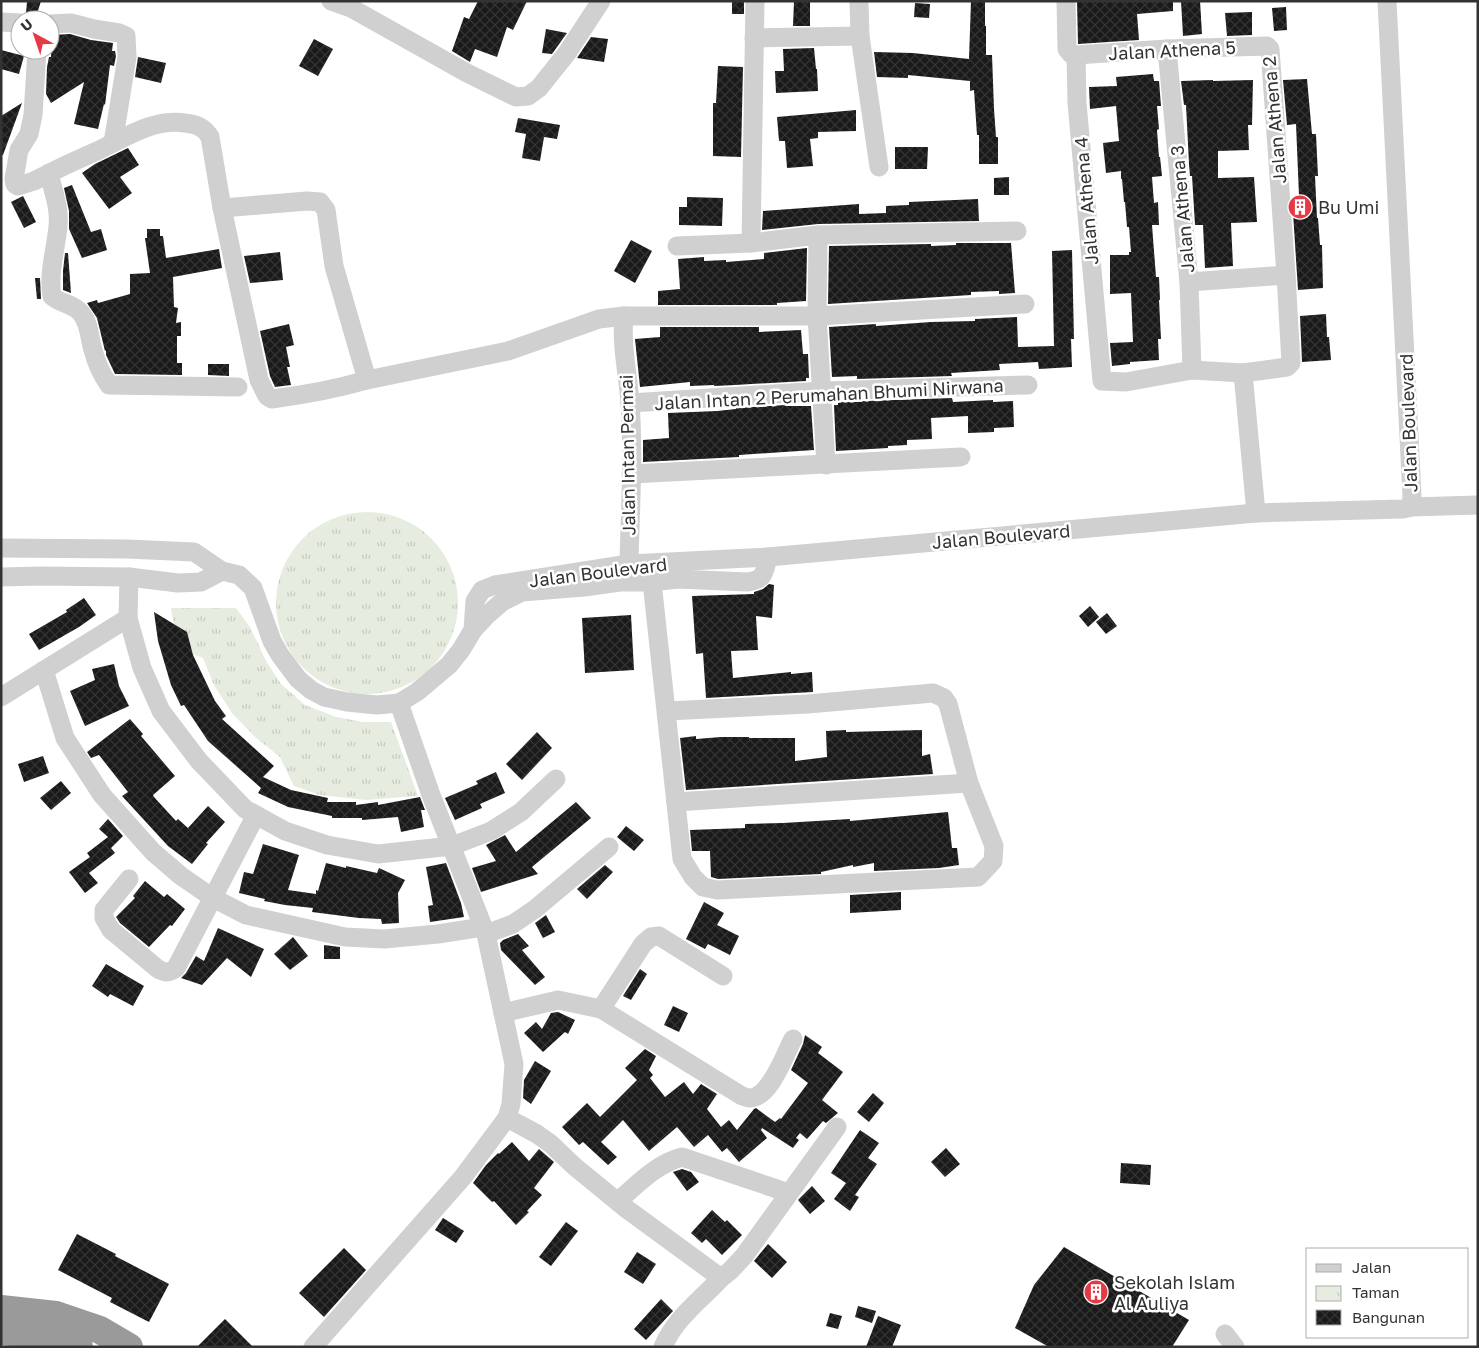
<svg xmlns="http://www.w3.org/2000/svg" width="1479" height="1348" viewBox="0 0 1479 1348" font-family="'Golos Text',sans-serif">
<defs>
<pattern id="park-tufts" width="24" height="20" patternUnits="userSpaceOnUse" patternTransform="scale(1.25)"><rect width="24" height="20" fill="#e6ecdf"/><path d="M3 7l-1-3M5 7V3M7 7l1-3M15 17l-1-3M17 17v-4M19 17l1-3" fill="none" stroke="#c6cbc0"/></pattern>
<pattern id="building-cross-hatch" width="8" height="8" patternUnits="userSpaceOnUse" patternTransform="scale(1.25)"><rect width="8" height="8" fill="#1a1a1a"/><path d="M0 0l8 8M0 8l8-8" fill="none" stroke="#333"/></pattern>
</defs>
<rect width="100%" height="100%" fill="#fff"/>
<g fill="url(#park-tufts)">
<circle cx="367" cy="603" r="91"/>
<path d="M171,608h65l14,19 16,34 15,23 24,21 31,12 27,5h28l27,74 -52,4 -46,-5 -26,-9 -14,-29 -25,-20 -23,-24 -18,-28 -11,-27 -25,-9z"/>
</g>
<g fill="url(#building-cross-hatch)">
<path d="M27,1h14l-6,19h-4l-5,-6z"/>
<path d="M478,1h49l-14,29 -6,-3 -10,30 -22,-8 -5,13 -18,-11 12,-34 5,2z"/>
<rect x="732" y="1" width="12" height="13"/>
<path d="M794,1h16v25h-17z"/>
<path d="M971,1h14v25h1v29h6l2,54 2,28h2v27h-19v-29h-2l-3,-45 -4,1v-10l-62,-6v3l-31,-1 -3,-25 39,1 56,6z"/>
<path d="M1077,1h96v10l-36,3 2,26 -61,4z"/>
<path d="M1181,1h19l2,33 -19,2z"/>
<path d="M915,3l15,1 -1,14 -15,-1z"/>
<path d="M1286,7l1,23 -13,1 -2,-23z"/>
<path d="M1252,12v23l-25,1 -2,-23z"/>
<path d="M546,29l21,4 -15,21 -10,-1z"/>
<path d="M70,34l21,6 22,3 -1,8h3l1,5 -2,10 -4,-1 -5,40 -1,-1 -6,25 -24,-5 10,-42 -33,21 -5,-9 1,-27 2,-10h2l1,-22z"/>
<path d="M591,37l17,2 -4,23 -27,-4z"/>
<path d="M314,39l19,10 -15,27 -19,-10z"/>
<path d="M814,48l2,21h1l1,22 -42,2 -1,-22h9l-1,-22z"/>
<path d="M1,50l23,6 -5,18 -18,-5z"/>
<path d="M138,57l28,6 -5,20 -26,-6z"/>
<path d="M718,66l25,1 -2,90 -28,-1v-53h3z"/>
<path d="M1153,74l1,7h5l2,25h-4l2,23 -2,1 2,27h1l2,19 -10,1 2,26 4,-1 1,23h-7l4,52h3l1,23h-1l2,39h-3l1,21 -29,2v2l-18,2 -2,-23 23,-1 -2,-49 -21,1v-39h19v-3h2l-2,-25h-2l-2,-25h-1l-2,-23h-1v-8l-15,2 -3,-30 16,-2 -3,-35 -26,3 -1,-22 28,-1 -1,-9z"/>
<path d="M1307,79l5,55h4l2,42h-3l2,42h1l2,27h2l1,43 -25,2 -6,-93 7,-1 -3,-72 -9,1 -4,-45z"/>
<path d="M1213,80v1l40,-1 -1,45h-4l1,25 -31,1v27l36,-1 3,45 -26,1 2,43 -28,2 -2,-43h-8l-3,-49h-2l-1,-12 -3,-59h-2l-3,-24z"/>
<path d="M22,103l-19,52h-2v-39z"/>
<path d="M856,110v21l-38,1v6l-8,1 3,27 -26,2 -2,-27h-6l-2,-24z"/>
<path d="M518,118l42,7 -3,14 -13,-2 -4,24 -18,-3 4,-24 -11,-2z"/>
<path d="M895,147h33l-1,22h-32z"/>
<path d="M128,148l11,17 -19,12 12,16 -23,16 -27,-36 13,-9z"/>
<path d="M1009,177v18h-15v-17z"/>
<path d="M72,185l19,47 10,-3 6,21 -25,8 -13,-29v-18l-5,-23z"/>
<path d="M23,196l13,26 -12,6 -13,-26z"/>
<path d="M687,197l36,1 -1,28 -43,-1v-18h8z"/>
<path d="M978,199l1,22 -161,3 -56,6 1,-19 96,-7v10l27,-1v-7l23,-1v-3z"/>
<path d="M147,229h13v7h3l3,22 53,-9 3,19 -49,9 1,30 4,1 -2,15 5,-1v14h-4v27h5v12l-67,-1 -9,-19v-5l-1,1 -8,-33 -10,-15 10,-3 1,3 32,-9v-20l20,-1 -5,-35h2z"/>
<path d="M631,240l21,11 -17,32 -21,-12z"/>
<path d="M956,243h55l4,50 -16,1v-3l-28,1v3l-143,9 1,-58 102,-2v2l25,-1z"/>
<path d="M807,248l-1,53 -29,2v2h-119v-14l22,-2 -2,-30 26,-2v4l22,-1v2l38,-3v-6z"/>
<path d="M1072,250l2,89h-3l1,28 -33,2 -1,-7 -39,2 1,6 -49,3 1,3 -95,3v-3l-25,1 -3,-50 47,-3v2l55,-4 44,-1v-2l42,-2 1,30 36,-1 -2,-95z"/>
<path d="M280,252l3,28 -33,3 -6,-27z"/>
<path d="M65,253h3l3,40 -8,-3v-19z"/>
<path d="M35,278h5l1,21h-4z"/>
<path d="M1326,314l1,23h2l2,23 -29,2 -2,-46z"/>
<path d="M289,324l5,21 -8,2 4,20h-3l4,18 -16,2 -5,-11 -10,-45z"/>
<path d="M660,327h99v5l42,-2 2,24h5l1,24h-3v3l-71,4 -21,1v-1l-24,1v-4l-50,5 -5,-48 25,-2z"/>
<path d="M208,364h21v12l-21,-1z"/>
<path d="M952,398l1,4 40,-2v2l20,-1 1,26 -20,1v4l-26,1v-17l-37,2 1,21 -25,1v5l-19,1v2l-52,3 -2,-46h4v-3z"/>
<path d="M786,405v1h25l3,44 -75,5v2l-96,5v-22l26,-2 -1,-25 49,-2 19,-2v-1z"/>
<path d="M769,584l5,1 -2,33 -16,-2 2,34 -27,1 2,27 58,-6v2l21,-2 1,20 -107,6 -3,-45 -7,1 -4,-58 62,-2v-2l9,-3z"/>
<path d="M84,598l12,17 -17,12 -40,23 -10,-16 38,-22 -1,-2z"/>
<path d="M1090,606l9,11 -11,10 -9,-11z"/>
<path d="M154,612l33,20 6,23 22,46 11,15 -4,3 52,47 -11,11 28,13 37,8 -1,4h29v3l22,-3v3l42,-8 5,13h-4l3,17 -23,5 -3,-15 -36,3v-2h-30v-2l-44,-9 -30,-14 3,-5 -53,-47 -24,-36 -3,1 -10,-21 -13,-44z"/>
<path d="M1107,613l10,13 -11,8 -10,-12z"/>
<path d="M631,615l3,55 -49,3 -3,-55z"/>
<path d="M114,664l5,22 10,20 -44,20 -15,-35 25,-11 -3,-11z"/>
<path d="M130,719l13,15 -2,2 34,40 -22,19 1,2 22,24 2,-2 10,9 20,-22 17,16 -19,21 2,1 -16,20 -24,-18 -46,-50 6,-4 -29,-37 -8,3 -4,-6z"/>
<path d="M846,730v2l76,-2v26l8,-2 3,20 -247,16 -6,-52 16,-2v3l25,-2h28v1h46v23l32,-4 -1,-26z"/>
<path d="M537,732l15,16 -30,32 -16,-16z"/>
<path d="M43,756l6,17 -25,9 -6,-18z"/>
<path d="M496,772l9,21 -25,11 2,4 -27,12 -10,-22 33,-14 -2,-3z"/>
<path d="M61,781l10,12 -20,17 -11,-12z"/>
<path d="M576,802l15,16 -59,49 6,7 -57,18 -9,-24 24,-7 -10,-16 19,-10 11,17z"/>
<path d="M948,812l4,36h5l2,17 -20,3 -65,3v-8l-21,4v-2l-32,7v2l-103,5 -7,-2 -1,-26h-18l-2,-21 55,-2v-4l38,-1 67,-4v2z"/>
<path d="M108,819l15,17 -12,12 4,5 -26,20 9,10 -13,10 -16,-21 21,-15 -3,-4 21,-16 -9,-8z"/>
<path d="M626,826l18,14 -10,11 -17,-14z"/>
<path d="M263,844l36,11 -11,35 28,4v-4l2,1 8,-28 20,5v-2l31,7 2,-5 26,12 -7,13 1,30 -17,1 -1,-5 -22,-1 -47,-6 1,-4 -28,-3 -21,-4 1,-2 -26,-6 5,-21 9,2z"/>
<path d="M446,863l15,40 3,14 -34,5 -2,-16 5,-1 -7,-38z"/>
<path d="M605,865l8,7 -26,27 -10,-10z"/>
<path d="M145,881l19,16 3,-3 18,15 -13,17 -2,-1 -21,22 -29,-24 -4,-6 19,-19 -2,-2z"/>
<path d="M901,892v18l-51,3v-18z"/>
<path d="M704,902l20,11 -7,12 22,11 -9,19 -22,-11 -3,5 -19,-10z"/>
<path d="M546,915l9,17 -12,6 -8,-15z"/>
<path d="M218,928l46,21 -13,28 -24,-19 -25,27 -21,-7 5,-5 10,-17 8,5z"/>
<path d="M518,934l11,12 -7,4 23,27 -10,8 -34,-35 -1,-7 3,-3z"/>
<path d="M293,937l15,19 -18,14 -16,-16z"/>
<path d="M324,945l16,2v12h-16z"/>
<path d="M106,964l38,22 -11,20 -23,-12 -2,3 -16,-11z"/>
<path d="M640,969l7,5 -16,26 -8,-4z"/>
<path d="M673,1006l15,7 -9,19 -15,-7z"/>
<path d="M558,1012l17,8 -7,14 -3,-2 -22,20 -19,-19 12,-11 6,7 9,-16z"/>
<path d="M805,1035l17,12 -4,6 25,19 -21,28 16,13 -12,10 -3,-2 -16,18 -7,-6 -4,5 3,2 -6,8 -31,-20 -1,2 6,8 -28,24 -12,-14 -5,4 -14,-17 -14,12 -17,-20 -28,24 -26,-31 -22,22 16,15 -9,8 -25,-23 -4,3 -17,-18 25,-24 13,14 37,-37 -12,-12 20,-19 11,7 -7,14 4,5 -3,3 15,19 19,-15 9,12 8,-10 16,10 -10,15 14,18 8,-7 8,10 17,-21 2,-1 19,14 5,-4 1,1 27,-36 -17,-13 12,-26z"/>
<path d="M535,1061l16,10 -20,33 -8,-6 1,-18z"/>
<path d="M873,1093l11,10 -15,19 -12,-10z"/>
<path d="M860,1130l19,13 -11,15 9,6 -22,31 4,2 -9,14 -16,-12 12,-16 -15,-10z"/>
<path d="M512,1142l17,19 10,-12 15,13 -20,26 8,7 -15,16 2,1 -13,13 -22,-24 -2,1 -19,-19 13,-18 12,-12 1,1z"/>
<path d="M946,1148l14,16 -15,13 -14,-15z"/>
<path d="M1121,1163l30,2 -1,20 -30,-2z"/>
<path d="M682,1169l9,3 8,10 -12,9 -14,-19z"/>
<path d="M812,1186l13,15 -15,13 -12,-14z"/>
<path d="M712,1210l13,12 2,-2 15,15 -20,20 -16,-16 -4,4 -11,-10z"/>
<path d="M443,1218l21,13 -8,12 -21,-13z"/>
<path d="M566,1222l12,9 -27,35 -12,-9z"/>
<path d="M77,1234l39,20 -1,2 54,28 -20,38 -39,-20 2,-4 -54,-28z"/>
<path d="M768,1244l19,18 -15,16 -18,-17z"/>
<path d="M1064,1247l125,73 -17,27h-123l-34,-19 19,-43z"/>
<path d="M344,1248l22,22 -42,47 -25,-24z"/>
<path d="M637,1252l19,12 -13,20 -19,-12z"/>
<path d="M661,1299l12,12 -27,29 -12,-11z"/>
<path d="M858,1306l18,5 -4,12 -17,-6z"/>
<path d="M830,1313l12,3 -4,13 -12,-3z"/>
<path d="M878,1316l23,9 -9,22h-26z"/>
<path d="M225,1319l28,28h-56z"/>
</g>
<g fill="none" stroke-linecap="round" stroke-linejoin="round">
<g stroke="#d0d0d0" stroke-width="19">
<path d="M331,1l20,7 116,65 49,24 12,-1 11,-8 28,-35 34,-52"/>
<path d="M859,1l1,35 19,131"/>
<path d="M1066,1l1,48 4,5 5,1 1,48 25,278 24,1 66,-12 51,3 44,-6 4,-4 -5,-88 -16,-226 -3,-3 -100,3 -91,6"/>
<path d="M1,22l19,1"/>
<path d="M50,24l21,-1 23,6 25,4 7,3 1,21 -14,86"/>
<path d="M754,38l106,-2"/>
<path d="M1167,49l22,233 3,88"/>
<path d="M49,173c4,18 11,35 9,53 -2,23 -10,47 -6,70 8,8 21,7 29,17 9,11 8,24 12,37 3,12 9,25 16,35l129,2"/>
<path d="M15,184l3,2 16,-5c21,-11 42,-21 63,-30 28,-13 56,-33 88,-28 11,1 19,4 25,14l12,71 37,172 8,16 5,3c31,-4 64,-10 95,-19"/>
<path d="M15,184l-1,-5 5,-29 10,-16 4,-19 4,-65"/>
<path d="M222,208l85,-7 13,1 6,8 8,56 33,114 141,-29 91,-32 25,-3h193l208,-12"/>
<path d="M818,235l-1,81 9,149"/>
<path d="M751,243l4,-242"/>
<path d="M677,246l74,-3 67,-8 199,-4"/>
<path d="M1189,282l97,-7"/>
<path d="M624,316c-3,30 4,58 6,87 4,53 0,108 -1,161"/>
<path d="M1243,373l13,140"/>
<path d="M630,403l192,-12 206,-6"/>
<path d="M631,474l330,-17"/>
<path d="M1411,507l67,-2"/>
<path d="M1,548l126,1 67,3 28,19 -21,11 -23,1 -49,-6 -89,-1 -39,1"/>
<path d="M222,571l17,4 14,13 19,53 8,14 18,24 13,11 13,7 23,5 30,3 22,-2 18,-11 32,-27 12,-15 12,-20 2,-29 7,-11 13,-5 134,-21 139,-7 488,-44 147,-4 8,-2 1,-11 -25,-495"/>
<path d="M129,577l-1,41 14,50 19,43 38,50 46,48 40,22 42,14 51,9 74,-8 39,-15 30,-19 35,-33"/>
<path d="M652,582l30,277 11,18 10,10 14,3 261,-13 15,-16 1,-15 -25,-63 -21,-79 -4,-6 -11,-5 -125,11 -141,7"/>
<path d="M473,630l14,-15 15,-13 20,-10 62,-5 36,-5h32l25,-3 70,3c18,-2 17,-9 21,-25"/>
<path d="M44,670l21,68 37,57 51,57 28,24 32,22 33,17 99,22 39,2 54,-5 45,-7"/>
<path d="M1,697l127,-79"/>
<path d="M399,703l32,92 55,139 28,130 -3,40 -4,14"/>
<path d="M676,802l293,-19"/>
<path d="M129,879l-25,31v8l7,12 47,39c7,4 11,4 18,-1l80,-153"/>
<path d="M486,934l27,-10 22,-15 74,-62"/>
<path d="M601,1009l141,87c2,0 5,2 7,2 21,1 36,-44 44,-59"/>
<path d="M503,1013l55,-13 43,9 42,-65 8,-7 8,-1 64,40"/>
<path d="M618,1201c20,-17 38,-37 64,-44l107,36"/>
<path d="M1225,1334l10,13"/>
<path d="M313,1347l150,-170 44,-59 30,16 14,10 23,22 50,41 97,71 9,-7 14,-15 93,-129"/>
<path d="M663,1347c12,-29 38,-47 58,-69"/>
</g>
<g stroke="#9a9a9a" stroke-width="28">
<path d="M1,1309l55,6 44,15 29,17"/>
<path d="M1,1331l21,2 57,14"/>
</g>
</g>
<defs>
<symbol id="building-disc" viewBox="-11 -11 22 22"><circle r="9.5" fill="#e63946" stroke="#fff"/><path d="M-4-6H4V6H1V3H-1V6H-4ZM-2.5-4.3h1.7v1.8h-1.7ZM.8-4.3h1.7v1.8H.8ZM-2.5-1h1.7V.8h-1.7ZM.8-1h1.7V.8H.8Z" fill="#fff"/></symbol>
</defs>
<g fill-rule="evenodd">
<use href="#building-disc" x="1286" y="193" width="28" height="28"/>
<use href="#building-disc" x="1082" y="1278" width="28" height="28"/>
</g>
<g text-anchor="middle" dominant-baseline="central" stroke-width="5" stroke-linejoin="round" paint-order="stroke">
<g font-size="18" fill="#333" stroke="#fff">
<text transform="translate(1172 50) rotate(-3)">Jalan Athena 5</text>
<text transform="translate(1274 120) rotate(-95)">Jalan Athena 2</text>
<text transform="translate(1086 201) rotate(-95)">Jalan Athena 4</text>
<text transform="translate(1182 209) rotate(-95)">Jalan Athena 3</text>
<text transform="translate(829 394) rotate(-3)">Jalan Intan 2 Perumahan Bhumi Nirwana</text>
<text transform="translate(1408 423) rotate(-92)">Jalan Boulevard</text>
<text transform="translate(627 455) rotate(-91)">Jalan Intan Permai</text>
<text transform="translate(1001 536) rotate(-5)">Jalan Boulevard</text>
<text transform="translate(598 572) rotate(-7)">Jalan Boulevard</text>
</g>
<g font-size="18" fill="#333" stroke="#fff" text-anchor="start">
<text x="1318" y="207">Bu Umi</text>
<text x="1114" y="1282">Sekolah Islam<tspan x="1114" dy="21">Al Auliya</tspan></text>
</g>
</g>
<rect width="1479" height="1348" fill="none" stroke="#333333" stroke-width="5"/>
<rect x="1306" y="1248" width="162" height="90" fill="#ffffff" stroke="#adadad"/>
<rect x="1316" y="1264" width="25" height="8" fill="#d0d0d0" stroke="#adadad"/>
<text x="1352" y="1273" font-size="15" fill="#333333">Jalan</text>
<rect x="1316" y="1286" width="25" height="15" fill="url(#park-tufts)" stroke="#adadad"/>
<text x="1352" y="1298" font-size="15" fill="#333333">Taman</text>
<rect x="1316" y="1310" width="25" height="15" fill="url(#building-cross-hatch)" stroke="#adadad"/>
<text x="1352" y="1323" font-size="15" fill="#333333">Bangunan</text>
<g transform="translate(35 35) rotate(320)"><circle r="24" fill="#ffffff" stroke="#adadad"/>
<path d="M0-4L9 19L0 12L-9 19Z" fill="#e63946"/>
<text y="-8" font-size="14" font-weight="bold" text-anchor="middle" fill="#333333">U</text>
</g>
</svg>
